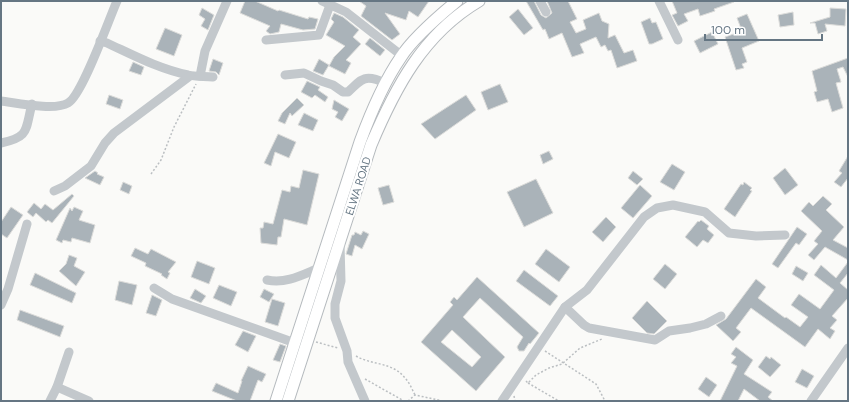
<svg xmlns="http://www.w3.org/2000/svg" width="849" height="402" viewBox="0 0 849 402" font-family="'DM Sans',sans-serif">
<rect width="100%" height="100%" fill="#fafaf8"/>
<g fill="#aab3b9" stroke="#dcdcda" fill-rule="evenodd">
<path d="M245,1h10l23,10 1,-1 29,9 1,-2 9,2 -3,10 -12,1 -22,-6 -2,8 -9,2 -4,-3 4,-5 -30,-13z"/>
<path d="M359,1h70l-11,16 -9,-6 -3,9 -21,-7 15,21 -8,6 -31,-24 5,-10z"/>
<path d="M526,1h8l7,14 5,3 6,-5 -5,-12h21l9,18 -7,3 6,11 10,-4 -3,-9 16,-7 3,8 7,3 -1,14 7,-3 9,18 9,-3 4,11 -20,7 -6,-18 -3,1 -3,-6 -4,2 -5,-10 -16,7 4,9 -12,4 -10,-24 -13,6 -4,-10 -2,1z"/>
<path d="M672,1h62v1l-20,7 1,2 -15,5 -2,-7 -14,5 4,7 -10,5 -6,-11 5,-2z"/>
<path d="M202,8l12,7 -6,15 -7,-4 4,-7 -6,-4z"/>
<path d="M830,8l16,1 -1,17 -20,-2 2,7 -9,3 -3,-11h-5l20,-6z"/>
<path d="M518,9l15,19 -9,7 -15,-18z"/>
<path d="M793,12l1,13 -14,2 -2,-12z"/>
<path d="M334,13l9,4 16,13 -6,7 8,7 -15,16 5,3 -6,11 -16,-8 5,-9 11,-11 -19,-11 8,-13 -3,-3z"/>
<path d="M747,14l12,27 -17,7 5,14 -5,2 2,4 -8,2 -11,-33 17,-6 -5,-13z"/>
<path d="M650,18l2,5 4,-1 7,17 -11,5h-3l-8,-22z"/>
<path d="M165,28l17,7 -8,21 -18,-7z"/>
<path d="M712,32l6,12 -18,9 -6,-12z"/>
<path d="M370,38l15,12 -5,6 -15,-12z"/>
<path d="M848,58v19l-5,-10 -6,2 4,13 -5,1 7,25 -11,4 -4,-13 -11,3 -3,-10 3,-1 -5,-20z"/>
<path d="M213,59l10,4 -4,12 -3,-3 -7,-1z"/>
<path d="M319,59l10,6 -6,10 -10,-4z"/>
<path d="M133,62l11,5 -3,8 -12,-4z"/>
<path d="M307,81l13,6 -2,3 10,7 -3,5 -10,-7 -3,3 -11,-6z"/>
<path d="M500,84l8,18 -20,8 -7,-18z"/>
<path d="M109,95l14,5 -3,9 -14,-5z"/>
<path d="M466,95l10,15 -41,29 -14,-15z"/>
<path d="M297,98l7,7 -12,11 -2,-3 -5,11 -7,-3 4,-8z"/>
<path d="M334,100l15,9 -7,12 -7,-4 3,-5 -6,-3z"/>
<path d="M304,113l14,7 -5,11 -15,-6z"/>
<path d="M278,134l18,8 -7,16 -14,-6 -4,14 -7,-3z"/>
<path d="M549,151l4,8 -10,5 -3,-9z"/>
<path d="M848,156v22l-7,9 -7,-5 8,-9 -3,-2z"/>
<path d="M672,164l13,8 -11,18 -14,-8z"/>
<path d="M785,168l13,17 -13,10 -12,-17z"/>
<path d="M303,170l16,4 -12,51 -23,-6 -3,18h-3l-1,8 -16,-2 -1,-15h3l1,-6 9,2 9,-34 8,2 1,-6 8,2z"/>
<path d="M95,171l3,2 -1,1 7,3 -4,8 -15,-7z"/>
<path d="M633,171l10,8 -6,6 -9,-7z"/>
<path d="M536,179l17,34 -29,14 -17,-35z"/>
<path d="M123,182l9,4 -3,8 -9,-4z"/>
<path d="M744,182l8,6 -2,2 2,1 -17,26 -11,-8 17,-25 2,1z"/>
<path d="M389,185l5,17 -11,3 -5,-17z"/>
<path d="M640,185l12,11 -19,22 -12,-10z"/>
<path d="M72,194l2,2 -22,27 -4,-3 -2,2 -10,-9 -3,4 -6,-5 7,-9 7,6 4,-5 8,6z"/>
<path d="M823,196l9,8 -6,6 18,17 -11,13 15,8v12l-23,-13 -11,13 -6,-5 10,-11 -4,-3 8,-10 -21,-20 8,-9 4,4z"/>
<path d="M11,207l12,8 -16,23 -6,-4v-12z"/>
<path d="M74,207l9,4 -4,9 16,5 -5,18 -18,-5 -1,4 -8,-2 -1,3 -6,-3 14,-32 2,3z"/>
<path d="M606,217l10,10 -13,15 -11,-10z"/>
<path d="M701,220l8,6 -2,3 7,6 -6,8 -5,-3 -6,7 -12,-10 13,-16 1,1z"/>
<path d="M797,227l10,7 -8,11 -3,-2 -18,25 -6,-4z"/>
<path d="M363,231l6,3 -7,15 -7,-4 -3,11 -6,-2 6,-19h2l1,-3 6,3z"/>
<path d="M135,248l13,6 3,-5 25,13 -8,10 2,1 -3,6 -6,-4 1,-1 -17,-8 1,-3 -15,-7z"/>
<path d="M546,249l24,18 -11,15 -24,-18z"/>
<path d="M69,255l8,3 -3,8 11,6 -9,14 -17,-15 7,-7z"/>
<path d="M197,261l18,7 -6,16 -18,-7z"/>
<path d="M848,262v11l-8,10 8,7v8l-16,18 5,4 -7,8 5,3 -5,8 -12,-10 -13,18 -54,-39 -15,20 5,4 -8,9 -17,-16 10,-6 30,-40 10,8 -8,11 27,20 1,-1 14,10 8,-10 -17,-12 8,-11 21,15 14,-19 -20,-15 7,-10 15,13z"/>
<path d="M665,264l12,10 -12,15 -12,-10z"/>
<path d="M796,266l12,7 -5,8 -11,-7z"/>
<path d="M524,270l34,26 -8,10 -34,-25z"/>
<path d="M35,273l41,20 -4,10 -42,-18z"/>
<path d="M477,277l62,56 -9,11 -1,-1 -5,8h-5l-2,-4 6,-10 -43,-39 -17,19 42,40 -29,34 -55,-49 32,-37 -3,-3 4,-5 3,3zM452,330l29,27 -9,10 -31,-25z"/>
<path d="M119,281l18,4 -5,20 -17,-5z"/>
<path d="M219,285l18,7 -6,14 -18,-8z"/>
<path d="M195,289l11,7 -5,7 -11,-5z"/>
<path d="M264,289l10,5 -5,8 -9,-5z"/>
<path d="M152,295l10,5 -6,16 -10,-3z"/>
<path d="M272,299l13,4 -7,23 -13,-4z"/>
<path d="M647,301l20,20 -13,13 -7,-1 -15,-15z"/>
<path d="M20,310l44,16 -4,11 -43,-17z"/>
<path d="M243,331l13,5 -8,16 -13,-7z"/>
<path d="M280,344l6,2 -6,16 -7,-2z"/>
<path d="M736,347l17,13 -9,14 28,18 -4,5 5,4h-13l-16,-12 -6,12h-18l17,-35 -6,-3 5,-6 -5,-3z"/>
<path d="M766,356l4,3 1,-2 10,8 -11,12 -12,-10z"/>
<path d="M248,366l18,8 -4,8 -4,-2 -8,21h-13l-25,-10 4,-8 22,10 4,-12h-1z"/>
<path d="M802,369l12,7 -7,12 -12,-6z"/>
<path d="M706,377l11,8 -8,12 -11,-8z"/>
</g>
<g fill="none" stroke-linecap="round" stroke-linejoin="round">
<defs>
<g id="major">
<path d="M276,401l84,-259c11,-30 23,-59 41,-85 12,-19 39,-42 56,-56"/>
<path d="M288,401l83,-256c24,-57 52,-111 108,-144"/>
</g>
</defs>
<use href="#major" stroke="#b5babe" stroke-width="13"/>
<g stroke="#bbbfc2" stroke-width="1.5" stroke-dasharray="2 2" stroke-linecap="butt">
<path d="M151,174l10,-14 13,-33 22,-43"/>
<path d="M316,342l22,6"/>
<path d="M545,351l51,33 9,17"/>
<path d="M356,356c15,9 37,6 49,22 4,4 7,11 10,17"/>
<path d="M365,379l39,22"/>
<path d="M526,381l2,2 8,-8 13,-7 13,-4 18,-16 22,-9"/>
<path d="M528,383l31,18h8"/>
<path d="M514,396l1,5"/>
<path d="M408,401l7,-6 28,6"/>
</g>
<g stroke="#c3c8cc" stroke-width="9">
<path d="M322,1l24,11 55,43"/>
<path d="M540,1l6,11"/>
<path d="M659,1l19,39"/>
<path d="M266,40l53,-5 11,-30"/>
<path d="M100,41l7,2c26,12 52,26 81,32 8,2 17,1 25,2"/>
<path d="M285,75l19,-2 17,8 12,4 10,7h5c14,-14 18,-18 37,-9"/>
<path d="M200,76l5,-25 22,-50"/>
<path d="M1,101c16,2 54,10 67,2 14,-7 41,-84 49,-102"/>
<path d="M1,143c29,-6 24,-13 31,-39"/>
<path d="M54,191l11,-5 26,-20 14,-23 9,-10 76,-57"/>
<path d="M340,244l1,37 -6,23v14l12,33 1,11 17,39"/>
<path d="M267,280c19,4 35,-5 52,-12"/>
<path d="M154,288l18,11 123,44"/>
<path d="M1,305l7,-16 19,-65"/>
<path d="M565,307l19,18 5,3 66,12 14,-9 21,-3 16,-4 15,-8"/>
<path d="M57,387l32,14"/>
<path d="M50,401l7,-14 12,-35"/>
<path d="M502,401l63,-94 22,-17 57,-73 13,-9 16,-3 32,7 24,21 27,3 29,-1"/>
<path d="M811,401l37,-53"/>
</g>
<use href="#major" stroke="#fff" stroke-width="11"/>
</g>
<g text-anchor="middle" dominant-baseline="central" stroke-width="4" stroke-linejoin="round" paint-order="stroke">
<g font-size="11" fill="#657683" stroke="#fff">
<text transform="translate(358 186) rotate(-72)">ELWA ROAD</text>
</g>
</g>
<rect width="849" height="402" fill="none" stroke="#657683" stroke-width="4"/>
<path d="M705 34v6h117v-6" fill="none" stroke="#657683" stroke-width="2"/>
<text x="711" y="34" font-size="12" fill="#657683" stroke="#ffffff" stroke-width="3" paint-order="stroke">100 m</text>
</svg>
